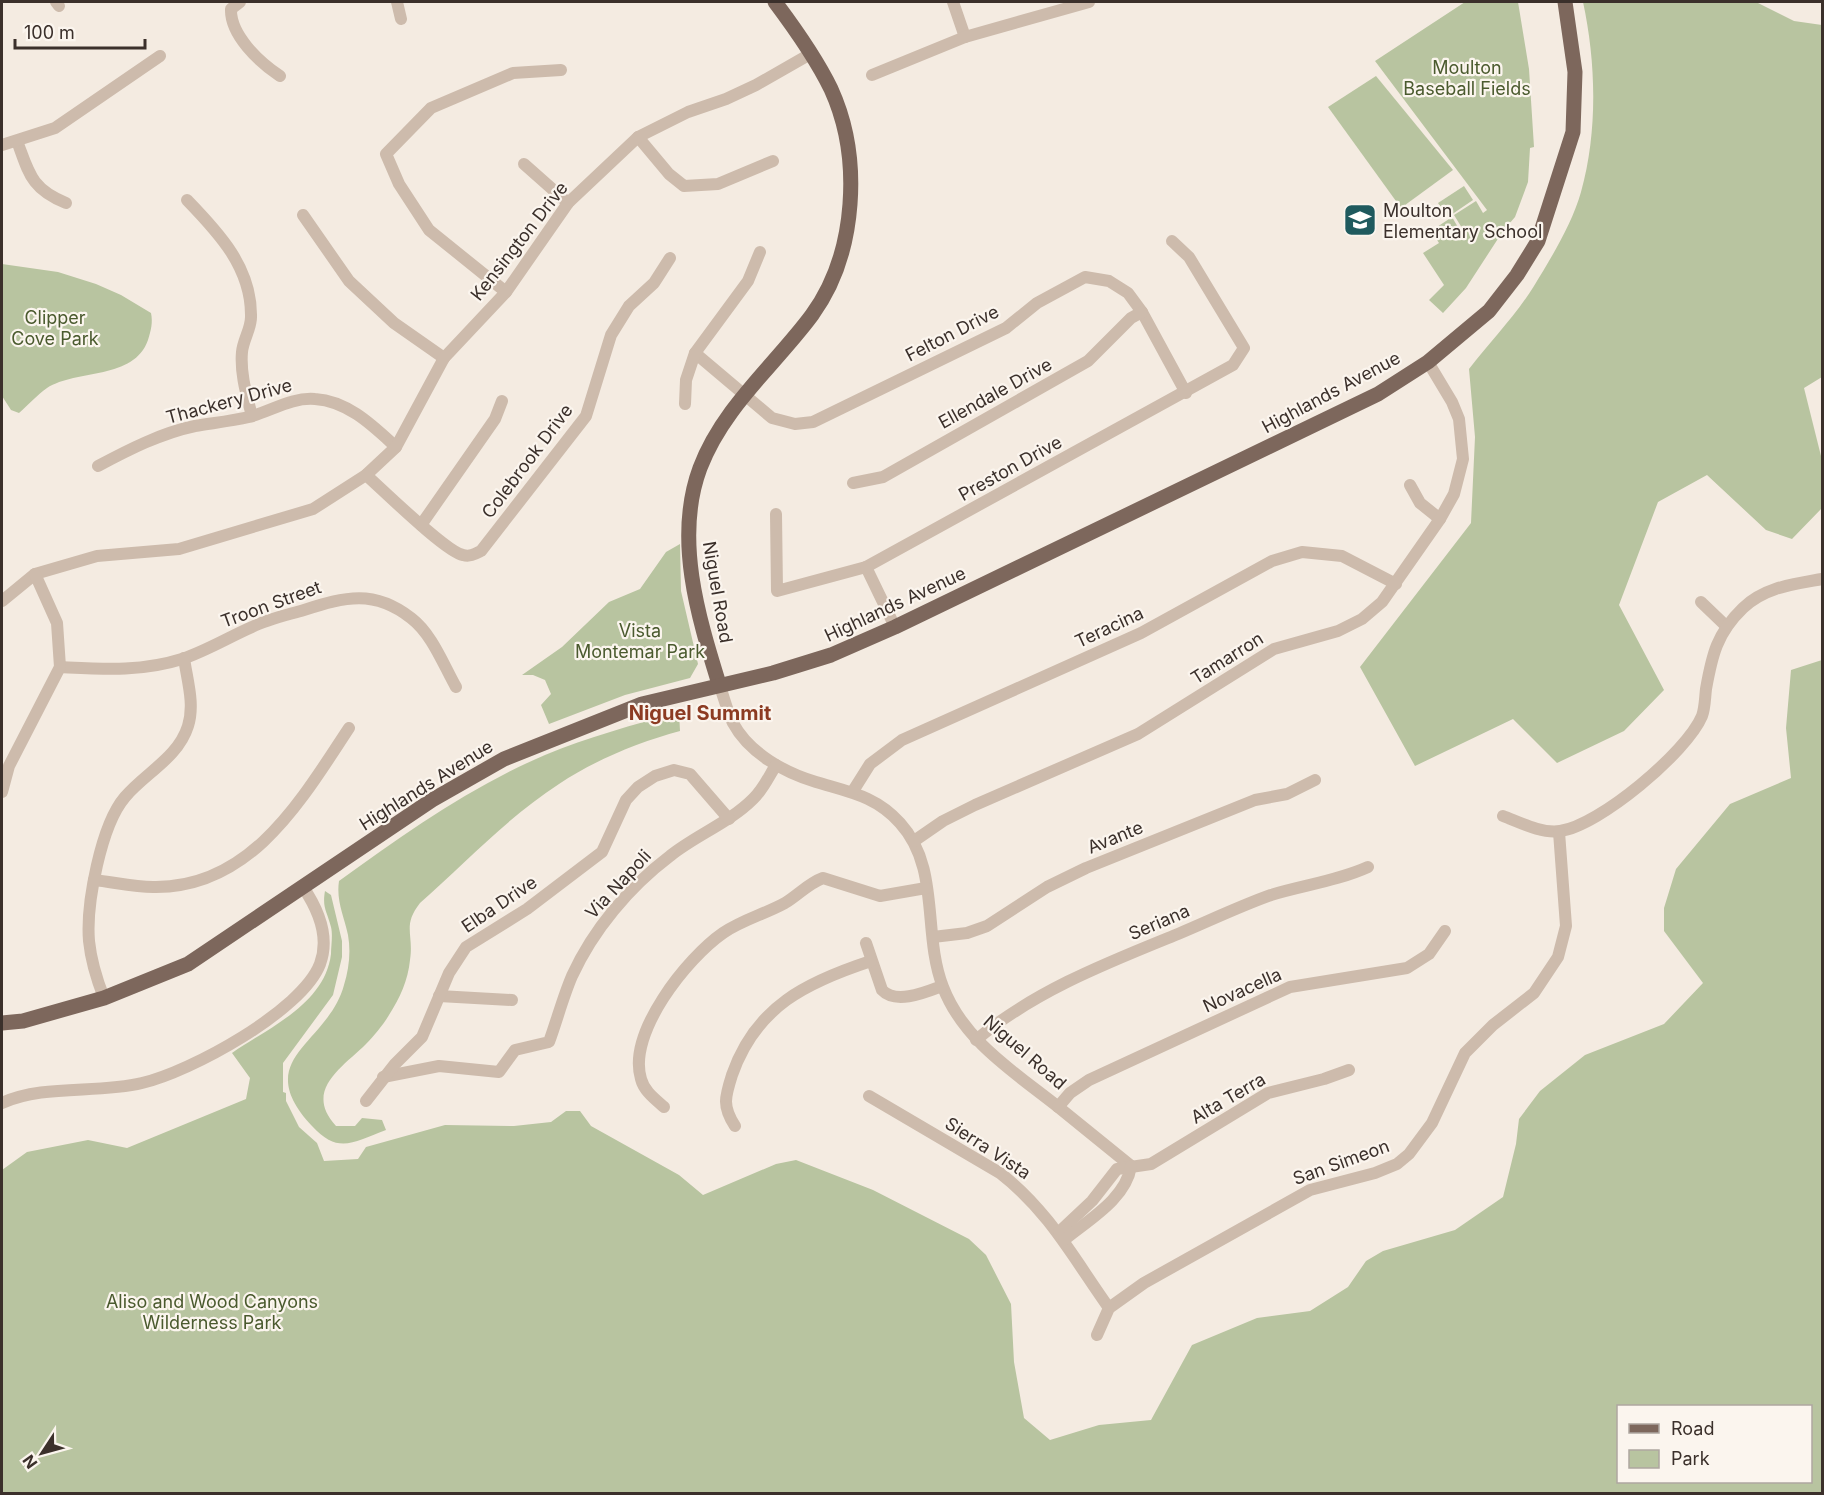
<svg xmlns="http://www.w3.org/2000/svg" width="1824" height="1495" viewBox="0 0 1824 1495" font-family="Inter,sans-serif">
<rect width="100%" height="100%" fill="#f4ebe1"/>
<g fill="#b8c4a0" fill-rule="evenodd">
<path d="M1465,2h53l11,67 5,78 -4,1 -2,34 -13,35 -12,14 -37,57 -23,25 -14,-13 15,-15 -21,-32 16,-10 -8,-12 21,-14 7,12 3,-1 -8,-13 22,-14 7,12 4,-3 -112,-149z"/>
<path d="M1583,2h173l38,19 28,4v352l-18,11 18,72v48l-30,31 -26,-9 -59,-55 -49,27 -39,103 45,85 -40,41 -67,32 -44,-44 -98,47 -55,-99 111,-144 4,-86 -6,-68c21,-27 47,-54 65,-83 17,-28 38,-62 47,-94 17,-61 15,-130 2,-190z"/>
<path d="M1376,76l77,94 -52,38 -73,-101z"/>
<path d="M1464,186l9,14 -25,17 -10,-14z"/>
<path d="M2,264l56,8 38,12 25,11 30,18c2,10 0,17 -3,27 -14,40 -71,29 -101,48 -10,7 -19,17 -28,25l-8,-3 -9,-14z"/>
<path d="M680,544l1,47 17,73 -8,14 -65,17 -76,29 -8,-19 10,-11 -6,-14 -12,-5h-11l40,-28 47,-45 31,-13 26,-37z"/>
<path d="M1822,660v833h-1820v-323l25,-18 61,-12 39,8 119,-49 4,-21 -18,-25c36,-25 93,-49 99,-99 0,-8 2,-19 0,-27 -4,-16 -9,-19 -6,-36l6,4 11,46v16l-9,38 -50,68v29l3,1v8l13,26 18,16 7,18 34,-2 8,-12 79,-22 69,1 37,-4 15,-11h14l11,15 88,49 24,20 73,-31 20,-4 77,30 96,49 17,16 25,49 3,58 10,56 26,22 49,-15 52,-5 41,-75 65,-27 53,-7 38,-24 18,-26 17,-10 72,-21 48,-33 13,-53 3,-25 21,-28 45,-36 79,-31 39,-41 -39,-52v-23l12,-39 54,-65 61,-26 -5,-50 5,-58zM1618,1406h192v76h-192z"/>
<path d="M679,712l1,19c-41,11 -85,29 -121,53 -51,33 -94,79 -139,119 -18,23 -6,31 -10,57 -2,20 -10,38 -21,55 -6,10 -15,21 -23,29 -23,23 -63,46 -30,82h19l7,-8 20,2 4,10c-33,12 -47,25 -74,-4 -63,-68 16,-81 32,-141 5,-16 7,-33 4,-50 -4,-19 -12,-34 -9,-54 65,-47 131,-94 206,-126 43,-18 88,-30 134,-43z"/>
</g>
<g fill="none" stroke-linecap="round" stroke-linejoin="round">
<g stroke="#cdbbac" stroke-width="12">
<path d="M56,2l3,4"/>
<path d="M240,2l-9,7c-1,26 28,53 49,67"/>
<path d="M397,2l4,17"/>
<path d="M953,2l12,35"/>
<path d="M872,75l93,-38 124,-35"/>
<path d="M638,137l31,37 15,12 34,-2 55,-23"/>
<path d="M17,141c12,32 14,48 49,62"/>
<path d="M2,145l53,-17 105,-72"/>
<path d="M524,164l44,39"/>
<path d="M187,200c32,33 65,68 64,117 0,12 -8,23 -9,35 -2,22 5,44 10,64"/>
<path d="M303,215l46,66 45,42 50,35"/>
<path d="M506,292l-77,-62 -30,-46 -13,-30 45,-46 82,-35 48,-3"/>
<path d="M695,353l77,65 23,6 18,-2 193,-94 31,-25 48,-26 24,4 19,12 14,19 44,81"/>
<path d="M685,404l1,-24 9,-27 53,-72 12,-29"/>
<path d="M98,466c30,-16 63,-33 97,-40 18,-3 36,-5 54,-9 22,-6 43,-20 66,-18 33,2 58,27 81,48"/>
<path d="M366,475c17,15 80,77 97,80 7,2 12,-1 18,-4l105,-135 25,-81 18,-29 25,-23 16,-25"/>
<path d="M853,483l30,-6 205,-116 43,-43 11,-6"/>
<path d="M1410,485l10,18 20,16"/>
<path d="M776,514l1,77 89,-24 367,-202 11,-17 -55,-91 -17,-16"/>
<path d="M421,525l74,-106 7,-18"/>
<path d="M866,567l29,60"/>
<path d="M2,601l33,-27 62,-18 82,-7 134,-40 53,-34 30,-28 48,-89 62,-66 62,-89 70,-66 50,-25 38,-13 30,-14 56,-32"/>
<path d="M1701,602l25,24"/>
<path d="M60,667c42,2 81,5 122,-8 24,-8 47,-22 70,-32 16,-8 35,-12 52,-17 41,-13 70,-21 107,8 21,16 32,46 45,69"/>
<path d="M719,684c5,13 8,27 14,39 16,30 52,50 83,59 33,10 60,14 84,41 41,45 22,110 43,164 20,53 71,85 114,119 25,20 49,40 74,60"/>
<path d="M853,791l17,-27 32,-24 239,-107 131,-72 30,-9 40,4 54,28"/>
<path d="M2,792l7,-26 51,-99 -3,-44 -22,-49"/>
<path d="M1503,816c16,6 39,18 57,15 39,-5 127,-79 142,-115 3,-8 3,-19 4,-27 6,-34 11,-56 37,-81 22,-21 51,-24 79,-29"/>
<path d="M914,841l29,-20 32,-16 163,-71 136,-85 64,-18 24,-12 20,-17 58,-83 14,-25 9,-35 -4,-40 -7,-17 -24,-40"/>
<path d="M94,880c19,2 40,7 59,7 98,2 149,-88 196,-159"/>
<path d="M933,937l34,-4 20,-7 60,-39 39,-19 169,-68 32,-6 28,-14"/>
<path d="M866,943l16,47c14,15 44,2 60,-4"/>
<path d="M439,996l73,4"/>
<path d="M104,998c-7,-18 -13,-37 -15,-57 -3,-37 12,-116 36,-144 20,-24 53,-39 63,-71 7,-22 -1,-46 -4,-68"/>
<path d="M976,1040c58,-49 133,-78 202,-106 31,-13 62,-28 93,-39 33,-10 66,-14 97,-28"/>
<path d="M383,1077l56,-11 60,6 16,-22 34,-8c8,-22 14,-45 23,-66 21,-46 57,-89 98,-120 26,-21 59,-33 83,-57 10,-9 16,-23 23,-34"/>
<path d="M869,1096l131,77c49,38 74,86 109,135"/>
<path d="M366,1101l29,-37 27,-27 27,-64 17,-26 61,-38 75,-57 24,-52 12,-13 17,-11 19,-6 16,4 39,45"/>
<path d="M2,1103c42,-19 95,-9 140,-20 48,-11 160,-72 178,-119 10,-27 -2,-55 -17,-77"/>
<path d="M664,1107c-9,-8 -20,-16 -23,-28 -14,-46 46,-121 82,-146 19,-13 42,-19 62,-30 13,-8 24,-20 38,-25l57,18 46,-8"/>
<path d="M1058,1107l12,-14 19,-13 201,-93 117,-19 22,-14 16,-23"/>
<path d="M735,1126c-13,-20 -10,-29 -3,-51 24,-69 75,-93 139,-114"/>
<path d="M1059,1232l33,-31 25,-32 34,-5 117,-71 56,-14 25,-9"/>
<path d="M1064,1240c24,-20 62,-41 67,-74"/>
<path d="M1097,1335l12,-27 35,-25 166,-93 65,-17 22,-9 12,-10 23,-31 33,-70 28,-28 41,-32 24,-36 8,-31 -7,-94"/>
</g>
<g stroke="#7d675c" stroke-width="15">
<path d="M719,684c-21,-68 -45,-146 -19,-216 23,-61 75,-103 112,-153 45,-62 50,-158 19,-226 -15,-31 -35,-59 -56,-87"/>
<path d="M2,1023l21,-2 81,-23 84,-34 244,-164 72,-41 138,-55 131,-31 58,-18 64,-28 483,-233 50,-32 61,-51 28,-36 21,-34 35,-109 2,-60 -10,-70"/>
</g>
</g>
<defs>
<symbol id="school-square" viewBox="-11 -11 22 22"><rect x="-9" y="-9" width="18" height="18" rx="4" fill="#1f5a5e" stroke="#fbf5ee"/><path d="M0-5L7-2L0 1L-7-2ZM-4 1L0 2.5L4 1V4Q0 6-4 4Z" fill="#fff"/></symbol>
</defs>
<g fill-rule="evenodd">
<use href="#school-square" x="1341" y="201" width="38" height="38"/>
</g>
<g text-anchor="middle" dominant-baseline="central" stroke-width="4.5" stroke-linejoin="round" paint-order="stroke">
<g font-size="18" fill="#4a5a2e" stroke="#fbf5ee">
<text x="1467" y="67">Moulton<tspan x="1467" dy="21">Baseball Fields</tspan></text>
<text x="55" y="317">Clipper<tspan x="55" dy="21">Cove Park</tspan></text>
<text x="640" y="630">Vista<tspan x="640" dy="21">Montemar Park</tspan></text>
<text x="212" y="1301">Aliso and Wood Canyons<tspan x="212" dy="21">Wilderness Park</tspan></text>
</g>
<g font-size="18" fill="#3b302b" stroke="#fbf5ee" text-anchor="start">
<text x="1383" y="210">Moulton<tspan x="1383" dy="21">Elementary School</tspan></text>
</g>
<g font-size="18" fill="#3b302b" stroke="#fbf5ee">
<text transform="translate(519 241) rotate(-52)">Kensington Drive</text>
<text transform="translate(952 333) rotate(-27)">Felton Drive</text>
<text transform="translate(1331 392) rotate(-28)">Highlands Avenue</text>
<text transform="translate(995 393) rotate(-29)">Ellendale Drive</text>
<text transform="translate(229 401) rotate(-15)">Thackery Drive</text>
<text transform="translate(527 461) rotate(-53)">Colebrook Drive</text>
<text transform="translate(1010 468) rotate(-29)">Preston Drive</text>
<text transform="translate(718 592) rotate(80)">Niguel Road</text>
<text transform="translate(271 604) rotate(-20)">Troon Street</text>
<text transform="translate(895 604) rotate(-25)">Highlands Avenue</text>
<text transform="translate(1109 627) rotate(-25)">Teracina</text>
<text transform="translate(1227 658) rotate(-32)">Tamarron</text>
<text transform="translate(426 785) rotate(-32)">Highlands Avenue</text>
<text transform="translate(1115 837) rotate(-22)">Avante</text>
<text transform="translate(618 884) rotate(-47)">Via Napoli</text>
<text transform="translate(499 904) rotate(-34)">Elba Drive</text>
<text transform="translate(1159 922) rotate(-23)">Seriana</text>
<text transform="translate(1242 990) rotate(-24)">Novacella</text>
<text transform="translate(1025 1052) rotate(41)">Niguel Road</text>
<text transform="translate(1228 1098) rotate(-30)">Alta Terra</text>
<text transform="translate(988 1148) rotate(33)">Sierra Vista</text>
<text transform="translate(1341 1162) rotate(-20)">San Simeon</text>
</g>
<g font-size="20" font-weight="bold" fill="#8c3b22" stroke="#fbf5ee">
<text x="700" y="713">Niguel Summit</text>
</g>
</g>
<rect width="1824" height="1495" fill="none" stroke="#3b302b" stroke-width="6"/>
<rect x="1617" y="1405" width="195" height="78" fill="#fbf5ee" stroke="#aea6a0" stroke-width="1.5"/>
<rect x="1629" y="1424" width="30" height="9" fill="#7d675c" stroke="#aea6a0" stroke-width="1.5"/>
<text x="1671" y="1435" font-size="18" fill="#3b302b">Road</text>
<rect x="1629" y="1450" width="30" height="18" fill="#b8c4a0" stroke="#aea6a0" stroke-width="1.5"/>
<text x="1671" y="1465" font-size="18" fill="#3b302b">Park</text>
<g transform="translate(42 1453) rotate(234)" stroke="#fbf5ee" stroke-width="4.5" paint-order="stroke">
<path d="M0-4.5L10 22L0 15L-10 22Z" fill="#3b302b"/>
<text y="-9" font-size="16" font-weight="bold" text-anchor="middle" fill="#3b302b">N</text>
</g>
<path d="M15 39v9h130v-9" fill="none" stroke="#3b302b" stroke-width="3"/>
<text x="24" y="39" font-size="18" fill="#3b302b" stroke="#fbf5ee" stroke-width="4.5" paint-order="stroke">100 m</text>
</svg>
